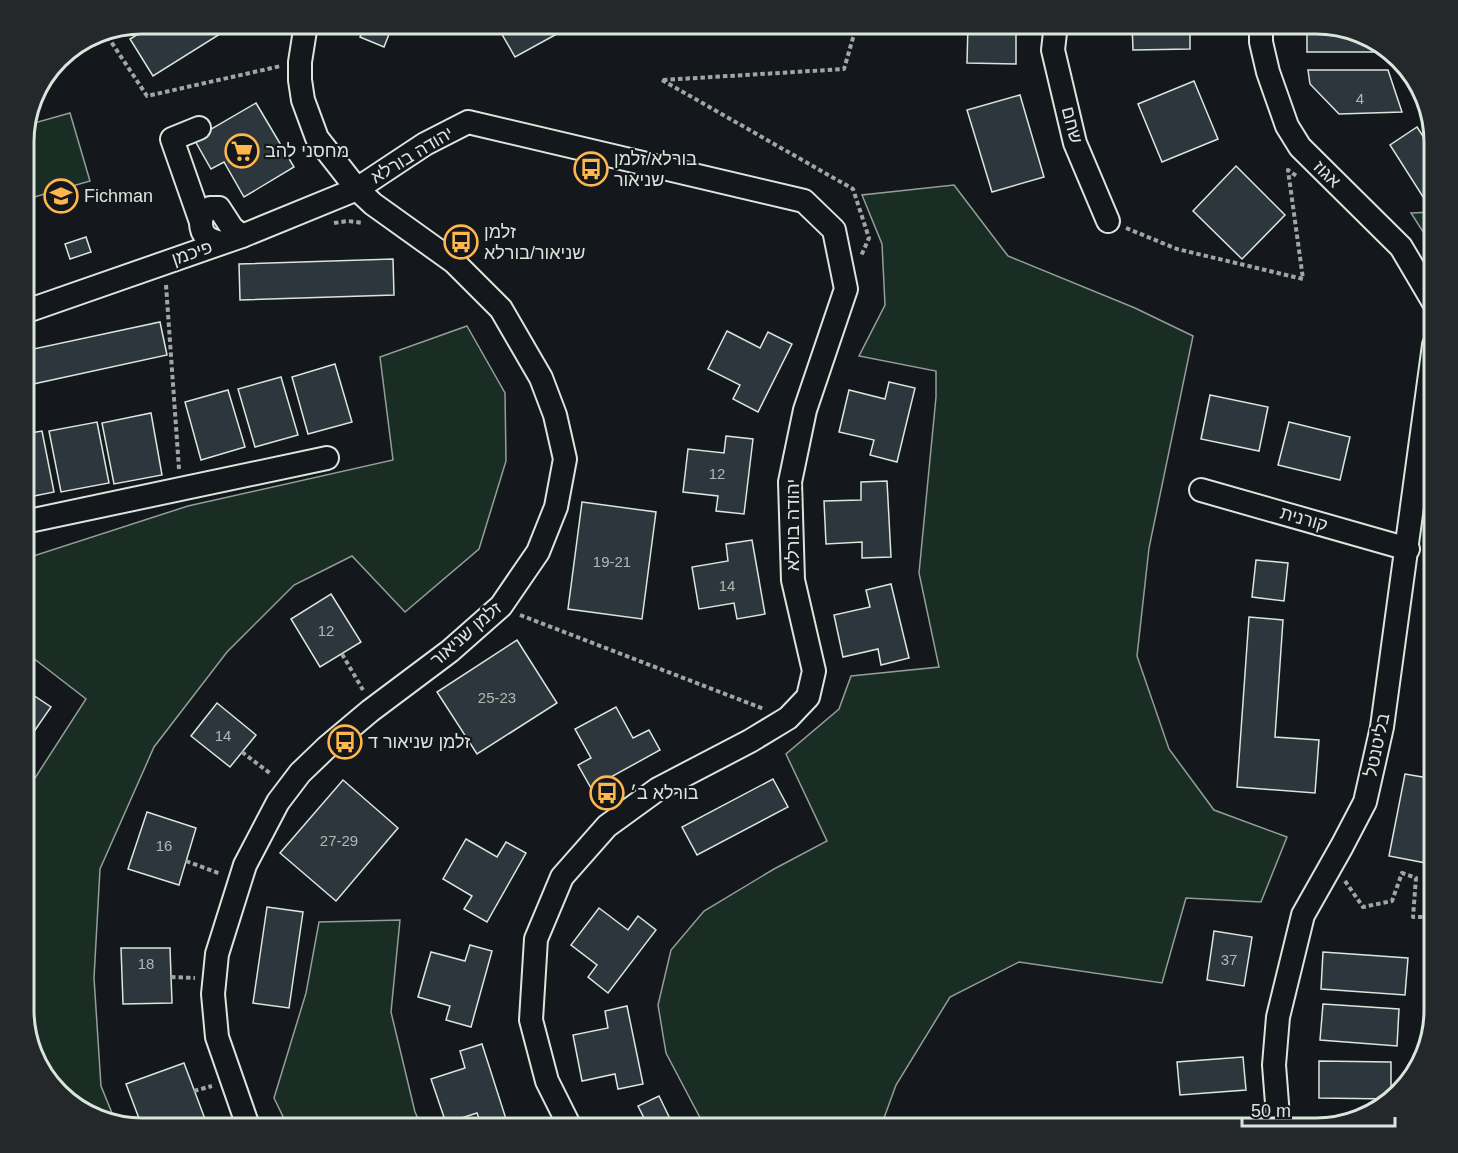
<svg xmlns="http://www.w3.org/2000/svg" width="1458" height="1153" viewBox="0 0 1458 1153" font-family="Helvetica,Heebo,sans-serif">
<rect width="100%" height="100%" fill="#14181c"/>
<g fill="#1a2d24" stroke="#939e99" stroke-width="1.5">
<path d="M70,113l20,68 -66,19v-65l3,-10z"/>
<path d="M954,185l54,71 127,52 58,28 -44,212 -12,108 32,93 45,61 73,27 -26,65 -75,-4 -24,85 -143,-21 -69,35 -54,88 -16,44h-174l-40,-76 -8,-48 13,-55 33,-39 70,-42 53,-28 -41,-87 53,-45 12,-33 88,-9 -20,-94 17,-176v-26l-77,-15 26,-51 -3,-61 -20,-49z"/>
<path d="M1434,212v37l-23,-36z"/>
<path d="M467,326l38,67 1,68 -27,88 -74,63 -53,-56 -58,29 -67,67 -73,95 -54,122 -6,109 7,108 13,32 -49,-18 -29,-38 -12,-44v-223l62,-96 -62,-48v-92l164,-53 205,-46 -13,-103z"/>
<path d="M400,920l-9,92 24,100 8,17h-134l-15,-31 32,-105 13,-71z"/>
</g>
<g fill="#2c363c" stroke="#d8e6dc" stroke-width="1.5">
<path d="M154,24h82l-83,52 -23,-37z"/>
<path d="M365,24h28l-9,23 -24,-10z"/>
<path d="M496,24h79l-60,33z"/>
<path d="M968,24h48v40l-49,-1z"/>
<path d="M1132,24h58v25l-57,1z"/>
<path d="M1307,24h8l64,24v4h-72z"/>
<path d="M1308,70h80l14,42 -63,2 -29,-30z"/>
<path d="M1194,81l24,58 -56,23 -24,-58z"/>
<path d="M1020,95l24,82 -52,15 -25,-82z"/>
<path d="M256,103l38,64 -50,30 -20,-35 -13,7 -17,-30z"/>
<path d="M1417,127l17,26v41l-9,6 -35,-55z"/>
<path d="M1236,166l49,49 -43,44 -49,-48z"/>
<path d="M86,237l5,15 -21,7 -5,-15z"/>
<path d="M393,259l1,36 -154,5 -1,-36z"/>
<path d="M160,322l7,33 -143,31v-35z"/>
<path d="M727,331l33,17 8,-16 24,12 -34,68 -25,-13 7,-14 -32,-16z"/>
<path d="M335,364l17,58 -44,12 -16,-57z"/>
<path d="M281,377l17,58 -43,12 -17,-58z"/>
<path d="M889,382l26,6 -18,74 -27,-7 4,-15 -35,-8 10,-42 36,9z"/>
<path d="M228,390l17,57 -44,13 -16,-58z"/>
<path d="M1210,395l58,12 -9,44 -58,-12z"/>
<path d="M151,413l11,62 -48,9 -12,-61z"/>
<path d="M97,422l12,61 -48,9 -12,-61z"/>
<path d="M1289,422l61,15 -10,43 -62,-15z"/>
<path d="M42,431l12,61 -30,6v-64z"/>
<path d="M726,436l27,3 -9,75 -28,-3 2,-15 -35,-4 5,-43 36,4z"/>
<path d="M887,481l4,76 -29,1v-16l-36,2 -2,-43 37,-1v-18z"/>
<path d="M582,502l74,10 -14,107 -74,-10z"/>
<path d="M752,540l13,74 -28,5 -3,-16 -35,6 -7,-42 36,-6 -2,-17z"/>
<path d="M1256,560l32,3 -4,38 -32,-4z"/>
<path d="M891,584l18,74 -28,7 -3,-16 -35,8 -9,-42 36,-8 -4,-17z"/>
<path d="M331,594l30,48 -41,25 -29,-48z"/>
<path d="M1249,617l34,3 -8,117 44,3 -4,53 -78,-6z"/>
<path d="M517,640l40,63 -80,51 -40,-62z"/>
<path d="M24,689l27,18 -27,39z"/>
<path d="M217,703l39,32 -26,32 -39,-31z"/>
<path d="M616,707l17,31 16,-8 11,20 -69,38 -13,-23 13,-7 -16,-29z"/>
<path d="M1405,774l29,5v39l-8,45 -37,-7z"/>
<path d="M773,779l15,28 -91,48 -15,-28z"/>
<path d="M343,780l55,48 -62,73 -56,-48z"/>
<path d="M147,812l49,16 -17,57 -51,-16z"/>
<path d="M466,839l31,18 9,-15 20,11 -39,69 -23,-13 8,-13 -29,-17z"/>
<path d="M267,907l36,5 -14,96 -36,-5z"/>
<path d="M599,908l29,22 10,-14 18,14 -48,63 -20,-16 9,-12 -26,-20z"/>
<path d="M1214,931l38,6 -8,49 -37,-6z"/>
<path d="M470,945l22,6 -21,76 -25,-7 4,-14 -32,-9 13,-45 34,9z"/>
<path d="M121,948h49l2,55 -49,1z"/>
<path d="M1323,952l85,6 -3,37 -84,-6z"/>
<path d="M1323,1004l76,5 -2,37 -77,-6z"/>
<path d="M627,1006l16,78 -25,5 -3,-15 -33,7 -9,-46 35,-7 -3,-17z"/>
<path d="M482,1044l24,75 -24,8 -5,-14 -31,10 -15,-44 34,-11 -5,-17z"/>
<path d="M1243,1057l3,33 -66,5 -3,-33z"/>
<path d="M1319,1061l72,1v37l-72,-1z"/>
<path d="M184,1063l21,56 -27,10h-35l-17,-45z"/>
<path d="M659,1096l16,33h-43l14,-7 -8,-16z"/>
<path d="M1322,1120h34l-34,7z"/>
</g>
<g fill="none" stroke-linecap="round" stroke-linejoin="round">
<defs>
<g id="minor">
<path d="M1056,24l-3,26 22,93 33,78"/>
<path d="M1261,24v18l7,30 19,54 13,21 101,100 33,56"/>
<path d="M199,128l-27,11 29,83c0,14 7,17 19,21"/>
<path d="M201,222l1,-7 8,-7h9l13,20 10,8"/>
<path d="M24,312l218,-76 115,-47 68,-45 43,-22 336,79 30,29 12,59 -41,121 -15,72 3,98 21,91 -6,26 -20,21 -38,23 -92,48 -51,37 -45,51 -26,62 -5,81 16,61 24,48"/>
<path d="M1201,490l207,59"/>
<path d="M24,521h5l298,-63"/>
<path d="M249,1129l-32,-92 -4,-43 4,-40 28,-89 33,-63 22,-29 26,-25 44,-37 80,-60 51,-45 37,-54 18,-45 9,-48 -10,-44 -14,-37 -40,-69 -47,-47 -81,-58 -16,-15 -40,-51 -14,-38 -3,-20v-18l6,-38"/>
<path d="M1279,1129l-5,-64 4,-48 25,-102 39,-69 23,-44 17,-75 52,-382"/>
</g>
</defs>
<use href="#minor" stroke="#d8e6dc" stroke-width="26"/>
<g stroke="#9da8a2" stroke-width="4" stroke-dasharray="4.5 3" stroke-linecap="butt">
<path d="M121,28l-13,9 39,59 134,-30"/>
<path d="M662,80l191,109 16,49 -8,18"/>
<path d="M663,80l181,-11 13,-45"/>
<path d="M334,223l14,-2 15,2"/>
<path d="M1126,228l51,21 126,30 -15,-109 10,7"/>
<path d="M166,285l13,184"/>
<path d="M520,615l244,94"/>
<path d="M342,654l21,36"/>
<path d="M242,752l29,22"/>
<path d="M186,861l35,13"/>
<path d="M1345,881l18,26 29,-6 10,-28 14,5 -3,39h15l6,-46"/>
<path d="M171,977l24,1"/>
<path d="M194,1091l18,-5"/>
</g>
<use href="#minor" stroke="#14181c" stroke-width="22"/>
</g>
<defs>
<symbol id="supermarket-ring" viewBox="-11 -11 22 22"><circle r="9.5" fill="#14181c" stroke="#ffb74d" stroke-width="1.5"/><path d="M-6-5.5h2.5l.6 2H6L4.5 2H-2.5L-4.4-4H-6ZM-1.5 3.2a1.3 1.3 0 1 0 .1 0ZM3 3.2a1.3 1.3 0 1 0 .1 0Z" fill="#ffb74d"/></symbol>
<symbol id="bus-ring" viewBox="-11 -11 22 22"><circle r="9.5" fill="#14181c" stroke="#ffb74d" stroke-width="1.5"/><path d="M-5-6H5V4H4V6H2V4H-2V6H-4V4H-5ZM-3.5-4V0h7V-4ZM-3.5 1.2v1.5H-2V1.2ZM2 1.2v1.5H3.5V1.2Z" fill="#ffb74d"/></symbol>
<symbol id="school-ring" viewBox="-11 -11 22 22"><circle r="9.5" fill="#14181c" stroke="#ffb74d" stroke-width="1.5"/><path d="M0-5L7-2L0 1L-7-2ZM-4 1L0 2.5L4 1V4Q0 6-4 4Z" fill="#ffb74d"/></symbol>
</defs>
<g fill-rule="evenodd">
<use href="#supermarket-ring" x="223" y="132" width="38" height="38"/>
<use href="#bus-ring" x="572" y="150" width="38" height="38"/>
<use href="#school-ring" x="42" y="177" width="38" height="38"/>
<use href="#bus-ring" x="442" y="223" width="38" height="38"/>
<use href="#bus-ring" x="326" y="723" width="38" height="38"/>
<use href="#bus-ring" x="588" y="774" width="38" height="38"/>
</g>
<g text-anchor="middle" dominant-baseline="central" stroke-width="4.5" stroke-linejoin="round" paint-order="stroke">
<g font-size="15" fill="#adbab4">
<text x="1360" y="98">4</text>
<text x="717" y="473">12</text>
<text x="612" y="561">19-21</text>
<text x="727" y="585">14</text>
<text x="326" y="630">12</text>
<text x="497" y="697">25-23</text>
<text x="223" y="735">14</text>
<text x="339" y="840">27-29</text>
<text x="164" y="845">16</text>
<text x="1229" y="959">37</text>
<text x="146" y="963">18</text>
</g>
<g font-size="18" fill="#d8e6dc" stroke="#14181c">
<text transform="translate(1072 125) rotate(75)">שחם</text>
<text transform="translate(412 155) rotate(-31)">יהודה בורלא</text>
<text transform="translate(1327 174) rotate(44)">אגוז</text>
<text transform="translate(192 253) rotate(-19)">פיכמן</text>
<text transform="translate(1304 519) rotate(16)">קורנית</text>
<text transform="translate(793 525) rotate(-90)">יהודה בורלא</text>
<text transform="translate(466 634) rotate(-41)">זלמן שניאור</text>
<text transform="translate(1377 745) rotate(-78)">בליטנטל</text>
</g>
<g font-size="18" fill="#d8e6dc" stroke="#14181c" text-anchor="start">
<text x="265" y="151">מחסני להב</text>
<text x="614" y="159">בורלא/זלמן<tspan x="614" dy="21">שניאור</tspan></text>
<text x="84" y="196">Fichman</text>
<text x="484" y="232">זלמן<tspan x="484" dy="21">שניאור/בורלא</tspan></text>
<text x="368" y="742">זלמן שניאור ד</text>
<text x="630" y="793">בורלא ב׳</text>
</g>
</g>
<path d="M0 0H1458V1153H0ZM142 34H1316A108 108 0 0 1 1424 142V1010A108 108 0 0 1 1316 1118H142A108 108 0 0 1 34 1010V142A108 108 0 0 1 142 34Z" fill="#24282b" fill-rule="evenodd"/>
<path fill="none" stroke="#d8e6dc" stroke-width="3" d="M142 34H1316A108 108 0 0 1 1424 142V1010A108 108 0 0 1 1316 1118H142A108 108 0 0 1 34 1010V142A108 108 0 0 1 142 34Z"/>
<path d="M1242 1117v9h153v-9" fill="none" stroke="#d8e6dc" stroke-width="3"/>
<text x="1251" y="1117" font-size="18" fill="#d8e6dc" stroke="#14181c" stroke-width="4.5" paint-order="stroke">50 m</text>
</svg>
